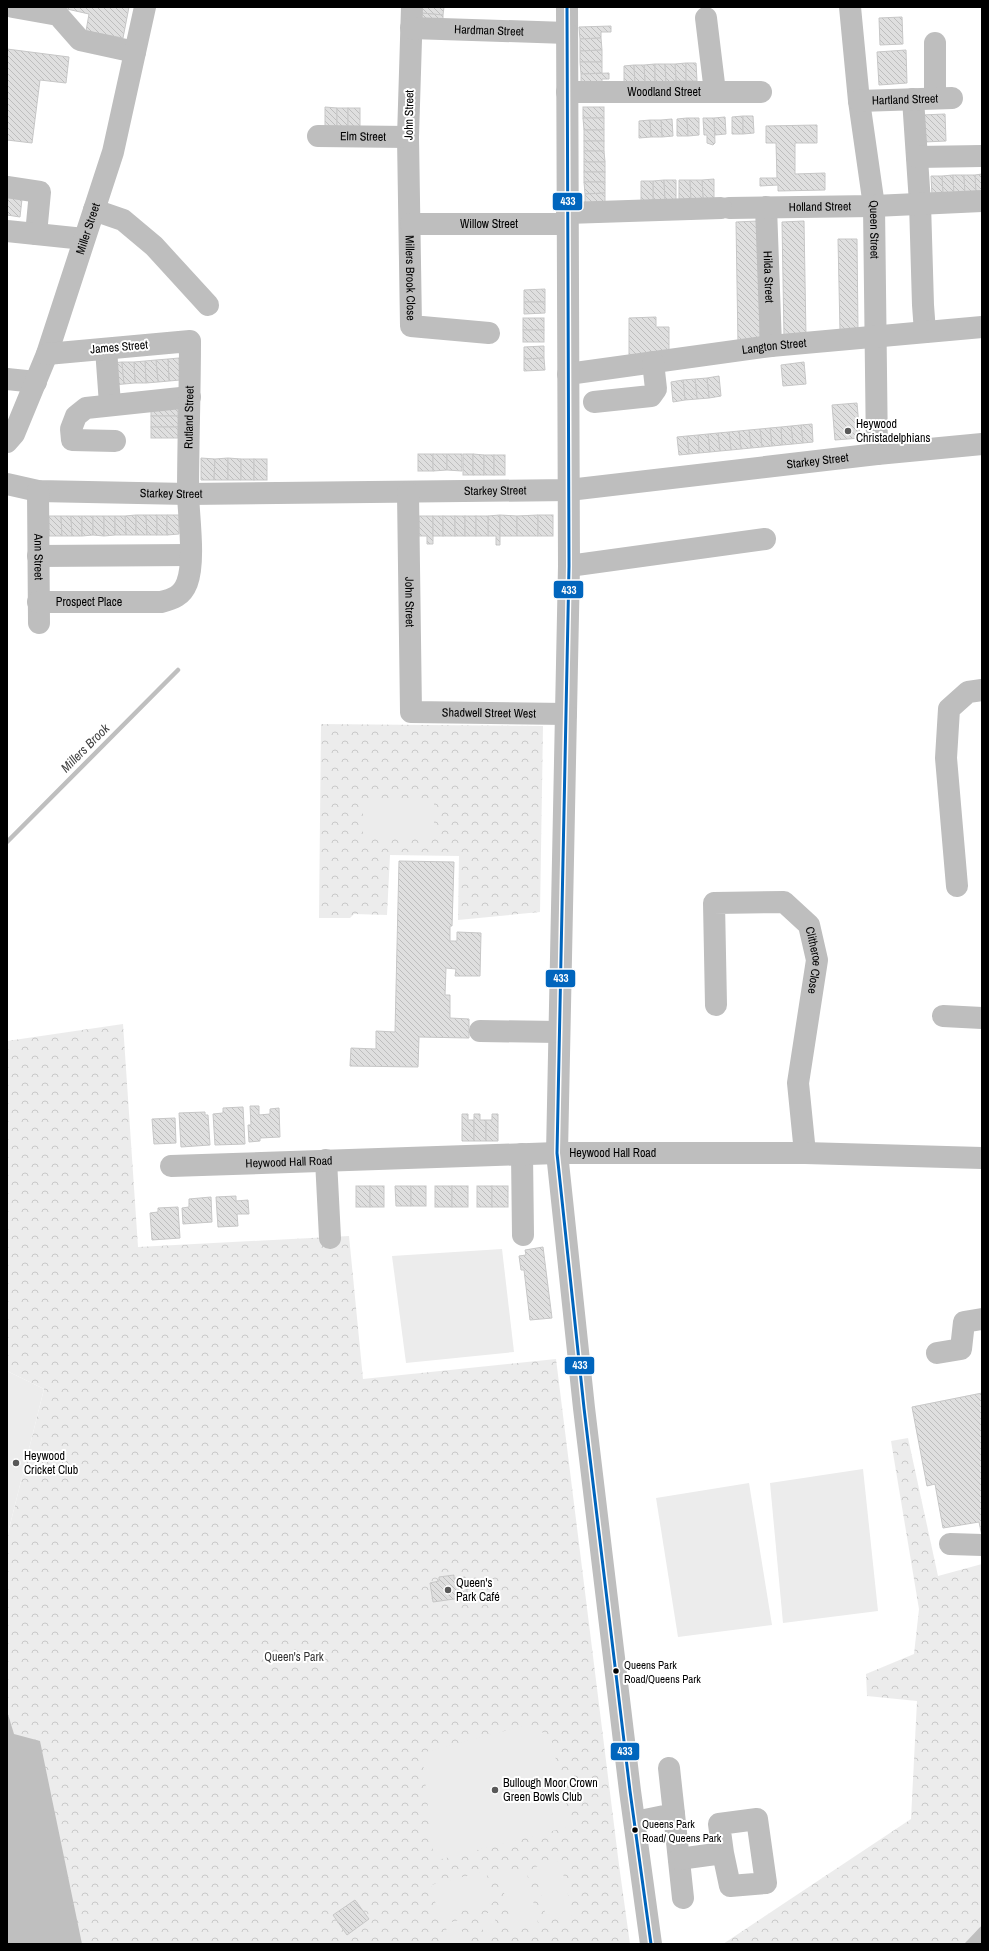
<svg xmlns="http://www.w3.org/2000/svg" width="989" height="1951" viewBox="0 0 989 1951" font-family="'Archivo Narrow',sans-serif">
<defs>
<pattern id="forest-crowns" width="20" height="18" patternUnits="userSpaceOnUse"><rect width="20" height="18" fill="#ececec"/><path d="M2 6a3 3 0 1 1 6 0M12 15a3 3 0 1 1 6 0" fill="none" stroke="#c9c9c9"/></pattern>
<pattern id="building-back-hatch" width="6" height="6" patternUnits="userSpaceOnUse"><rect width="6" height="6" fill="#dfdfdf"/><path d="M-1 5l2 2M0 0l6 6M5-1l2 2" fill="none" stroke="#bebebe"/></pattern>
</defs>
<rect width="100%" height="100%" fill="#fff"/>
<g fill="url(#forest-crowns)">
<path d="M321,724l222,2 -3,186 -82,8 1,-64 -69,-1 -3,60 -33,-1 -4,4h-31z"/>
<path d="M123,1024l15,223 211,-11 14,143 193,-20 63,506 11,79h-623v-407l37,-148 -37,-18v-330z"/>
<path d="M908,1438l30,138 44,-12v361l-18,19h-241l188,-125 6,-118 -50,-5 -1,-22 48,-20 5,-45 -28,-168z"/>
</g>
<g fill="#ececec">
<rect x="363" y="802" width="71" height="34"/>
<path d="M502,1249l12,103 -108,11 -14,-107z"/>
<path d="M7,1371l37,18 -37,148z"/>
<path d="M863,1469l15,142 -95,12 -13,-140z"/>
<path d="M749,1483l23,142 -94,12 -22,-139z"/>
<path d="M523,1726l27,9 22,91 -138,35 -12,-108z"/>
<path d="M560,1861l13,54 -26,6 -12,-54z"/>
<path d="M526,1869l12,54 -26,5 -12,-53z"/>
<path d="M486,1871l7,32 -54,14 -8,-32z"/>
<path d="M493,1912l6,22 -14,4 -6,-23z"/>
<path d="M459,1920l6,23 -15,1 -5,-20z"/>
</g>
<g fill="#bfbfbf">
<path d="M7,1711l7,23 26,7 42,203h-75z"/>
<path d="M982,1925v19h-18z"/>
</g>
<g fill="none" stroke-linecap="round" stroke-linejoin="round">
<path stroke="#bfbfbf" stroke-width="4.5" d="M7,842l171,-172"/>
</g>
<g fill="url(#building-back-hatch)" stroke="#c7c7c7">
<path d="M58,7h71l-6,31 -37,-7 3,-17z"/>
<path d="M421,7h23l-1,8 -22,-2z"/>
<path d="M421,13l22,2v11l-23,-1z"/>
<path d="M902,17l1,27 -23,1 -1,-27z"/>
<path d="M611,26v6h-10v6l-21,1 -1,-12z"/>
<path d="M601,38l1,12 -22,1v-12z"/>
<path d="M7,49l62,8 -3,26 -26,-3 -8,63 -25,-3z"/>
<path d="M602,50v12h-22v-11z"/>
<path d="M906,50l1,33 -28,2 -2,-33z"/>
<path d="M580,62h22v11l-21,1z"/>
<path d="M686,63v18h-10l-1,-17z"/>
<path d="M686,63h10l1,18h-11z"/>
<path d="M655,64v18l-10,1 -1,-18z"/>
<path d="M655,64h10l1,18h-11z"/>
<path d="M665,64h10l1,17 -10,1z"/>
<path d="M634,65l1,18h-11v-17z"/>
<path d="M634,65h10l1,18h-10z"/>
<path d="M609,73v6h-7v6l-21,1v-12z"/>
<path d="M325,107l12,1v19h-12z"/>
<rect x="583" y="107" width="21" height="11"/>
<rect x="337" y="108" width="11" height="19"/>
<rect x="348" y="108" width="12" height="19"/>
<path d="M945,114l1,27 -22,1 -2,-27z"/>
<path d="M743,116v18h-11v-17z"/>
<path d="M743,116h10l1,17 -11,1z"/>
<path d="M725,117l1,17 -11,1 -1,-17z"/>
<path d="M583,118h21v12h-20z"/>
<path d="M687,118l1,18h-11v-17z"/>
<path d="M687,118h12v17l-11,1z"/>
<path d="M703,118h11l1,25 -2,2 -6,-2v-8h-3z"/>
<path d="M672,119l1,17 -11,1 -1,-17z"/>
<path d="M650,120l1,17 -12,1v-17z"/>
<path d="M650,120h11l1,17h-11z"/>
<path d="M817,125v18h-22v31l30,-1v17l-47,1v-6l-18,1v-8h17l-1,-35h-10v-17z"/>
<rect x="584" y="130" width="20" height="11"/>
<rect x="584" y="141" width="20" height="10"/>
<path d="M584,151h20l1,11h-21z"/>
<rect x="584" y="162" width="21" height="10"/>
<rect x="584" y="172" width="21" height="10"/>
<path d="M982,174v21h-6l-1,-20z"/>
<path d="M953,175l1,21h-11l-1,-20z"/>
<path d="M953,175h11l1,20 -11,1z"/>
<path d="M964,175h11l1,20h-11z"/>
<path d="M931,176h11l1,20h-11z"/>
<path d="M714,179v20h-11l-1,-19z"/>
<path d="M664,180l1,20h-12v-19z"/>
<path d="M664,180h12v20h-11z"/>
<path d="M679,180h11l1,20h-12z"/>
<path d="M690,180h12l1,19 -12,1z"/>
<path d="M641,181h12v19l-12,1z"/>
<path d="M584,182h21v11l-20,1z"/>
<path d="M605,193v11h-20v-10z"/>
<path d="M8,197l14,2 -2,18 -13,-2z"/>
<path d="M758,221l2,122 -22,1 -2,-122z"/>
<path d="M804,221l2,116h-22l-2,-115z"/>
<path d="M838,239h19l1,91 -18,1z"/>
<path d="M545,289v13h-21v-12z"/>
<path d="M524,302h21v11l-21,1z"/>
<path d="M656,317v10h13v27l-40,5v-41z"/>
<rect x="523" y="318" width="21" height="12"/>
<rect x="523" y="330" width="21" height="12"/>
<path d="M544,346v12l-20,1v-12z"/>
<path d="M179,358l1,22 -11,1 -1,-22z"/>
<path d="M544,358l1,12 -21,1v-12z"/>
<path d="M168,359l1,22 -11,1 -2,-22z"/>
<path d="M156,360l2,22 -12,1 -1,-22z"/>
<path d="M145,361l1,22h-11l-1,-21z"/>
<path d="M122,362l2,22 -12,1 -1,-22z"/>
<path d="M122,362h12l1,21 -11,1z"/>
<path d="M804,362l2,22 -23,2 -2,-21z"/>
<path d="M719,376l2,20 -12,2 -2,-20z"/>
<path d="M707,378l2,20 -12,1 -2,-20z"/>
<path d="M695,379l2,20 -12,1 -2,-20z"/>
<path d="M683,380l2,20 -12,2 -2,-20z"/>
<path d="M857,403l3,35 -25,2 -3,-35z"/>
<rect x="151" y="404" width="27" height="12"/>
<rect x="151" y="416" width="27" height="11"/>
<path d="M812,424l1,18 -10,1 -2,-18z"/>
<path d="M801,425l2,18 -10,1 -2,-18z"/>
<path d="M791,426l2,18 -11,1 -1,-18z"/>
<rect x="151" y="427" width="27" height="11"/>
<path d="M781,427l1,18 -10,1 -2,-18z"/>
<path d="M770,428l2,18 -10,1 -2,-18z"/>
<path d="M760,429l2,18 -11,1 -2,-18z"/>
<path d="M749,430l2,18 -10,1 -2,-18z"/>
<path d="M739,431l2,18 -10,1 -2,-18z"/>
<path d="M729,432l2,18 -11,1 -2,-18z"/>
<path d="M718,433l2,18 -10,1 -2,-18z"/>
<path d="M708,434l2,18 -11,1 -1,-18z"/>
<path d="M698,435l1,18 -10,1 -2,-18z"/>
<path d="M687,436l2,18 -10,1 -2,-18z"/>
<rect x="418" y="454" width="15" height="17"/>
<path d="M433,454h14v16l-14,1z"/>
<path d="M447,454h15v17l-15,-1z"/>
<rect x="463" y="454" width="10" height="21"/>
<path d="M473,454l11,1v20h-11z"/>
<rect x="484" y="455" width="10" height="20"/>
<rect x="494" y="455" width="11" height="20"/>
<path d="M201,458l14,1 -1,21h-13z"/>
<path d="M228,458v22h-14l1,-21z"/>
<path d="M228,458l13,1v21h-13z"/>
<rect x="241" y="459" width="13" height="21"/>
<rect x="254" y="459" width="13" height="21"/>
<path d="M136,515v20h-10l-1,-19z"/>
<path d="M136,515h10l1,20h-11z"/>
<path d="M146,515h11v20h-10z"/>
<rect x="157" y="515" width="10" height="20"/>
<path d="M167,515h12v19l-12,1z"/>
<path d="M500,515v30h-4v-9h-8v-20z"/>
<path d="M500,515l17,1v20h-17z"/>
<path d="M538,515v21h-21v-20z"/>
<rect x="538" y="515" width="15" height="21"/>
<path d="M49,516h12l1,20h-13z"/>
<path d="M61,516h10l1,20h-10z"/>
<path d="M71,516h11v20h-10z"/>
<path d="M82,516h11v19l-11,1z"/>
<path d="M93,516h11v20l-11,-1z"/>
<path d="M104,516h11v19l-11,1z"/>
<path d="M115,516h10l1,19h-11z"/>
<path d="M419,516h14v28h-6v-8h-8z"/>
<rect x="433" y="516" width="10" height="20"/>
<rect x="443" y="516" width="12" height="20"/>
<rect x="455" y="516" width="10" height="20"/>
<rect x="465" y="516" width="11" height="20"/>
<rect x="476" y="516" width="12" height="20"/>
<path d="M399,861l55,1 -2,64h-2v15h7v-9l24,1 -1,43h-25l1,-7 -10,-1 -1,27h5v23l19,1v19l-50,-1 -1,30 -68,-1 1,-18 25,1v-18l19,1z"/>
<path d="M250,1106h9v9l11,-1v-5l9,-1 1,29 -20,1v3l-11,1 -1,-17h3z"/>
<path d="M243,1107l2,37 -30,1 -2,-31 10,-1v-5z"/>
<path d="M205,1112v3h3l2,30 -29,2 -2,-34z"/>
<path d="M462,1114h6v6h6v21h-12z"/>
<path d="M474,1114h6v6h6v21h-12z"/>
<path d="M492,1114h6v27h-12v-21h6z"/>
<path d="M175,1118l1,25 -22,1 -2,-25z"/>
<rect x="356" y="1186" width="14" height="21"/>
<rect x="370" y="1186" width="14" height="21"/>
<path d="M395,1186h16v20h-15z"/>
<rect x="411" y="1186" width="15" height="20"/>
<rect x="435" y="1186" width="17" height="21"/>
<rect x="452" y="1186" width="16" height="21"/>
<rect x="477" y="1186" width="15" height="21"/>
<rect x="492" y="1186" width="16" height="21"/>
<path d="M236,1196v5l12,-1 1,14h-12l1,12 -20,1 -2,-30z"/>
<path d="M211,1197l1,25 -29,2 -1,-16 7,-1v-8z"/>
<path d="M178,1207l2,31 -28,2 -2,-27 8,-1v-4z"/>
<path d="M543,1247l9,71 -22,2 -6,-50h-3l-2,-14 7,-1 -1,-5z"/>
<path d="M982,1393v143l-3,-14 -36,6 -8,-44 -8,2 -15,-79z"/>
<path d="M454,1575v4l11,-2 3,20 -35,5 -3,-19 9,-2v-4z"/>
<path d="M355,1900l14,19 -22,16 -14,-20z"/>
</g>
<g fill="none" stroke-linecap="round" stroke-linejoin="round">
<g stroke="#bebebe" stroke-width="22">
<path d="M13,7l45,8 22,25 55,12"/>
<path id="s1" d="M412,7l-4,130 3,189 78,7"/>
<path d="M567,7l2,559 -12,587 27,255 46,383 21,153"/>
<path id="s2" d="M850,7l9,94 15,105 3,248"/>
<path d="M706,18l9,74"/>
<path id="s3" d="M411,28l156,5"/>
<path d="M935,43v55"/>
<path id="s4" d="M567,92h194"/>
<path d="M913,99l7,104 3,102 2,27"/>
<path id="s5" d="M859,101l93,-3"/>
<path id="s6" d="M318,136l90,1"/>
<path d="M917,157l65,-1"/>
<path d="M7,187l33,5 -4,42"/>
<path id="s7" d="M766,207l5,139"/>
<path id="s8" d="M729,208l145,-2 108,-5"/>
<path d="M94,210l29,10 31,26 54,59"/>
<path d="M567,213l154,-5"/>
<path id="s9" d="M411,224h156"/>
<path d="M7,231l77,8"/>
<path d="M106,349l4,55"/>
<path id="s10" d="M568,374l203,-28 211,-19"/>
<path d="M7,379l29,3"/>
<path d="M594,402l57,-6 5,-7 -3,-27"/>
<path d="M115,441l-43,-1 -1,-11 5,-13 10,-8 104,-11"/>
<path id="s11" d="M7,442l7,-8 33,-80 66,-202 32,-145"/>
<path id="s12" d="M7,484l31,7 150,3 381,-4 308,-36 105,-10"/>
<path id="s13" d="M38,491l1,132"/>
<path id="s14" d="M408,493l3,219 155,2"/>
<path d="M38,556l152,-1"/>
<path d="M569,566l196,-27"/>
<path id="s15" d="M38,602h123c12,-3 21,-6 26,-19 8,-21 2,-64 1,-88 0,-51 2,-103 2,-154l-143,13"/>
<path d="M957,886l-11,-128 3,-49 19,-17 14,-2"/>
<path id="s16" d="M716,1005l-2,-102 70,-1 25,23 8,35 -19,123 7,70"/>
<path d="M943,1016l39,2"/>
<path d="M480,1031l79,1"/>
<path d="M522,1154l1,81"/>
<path d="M326,1160l4,78"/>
<path id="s17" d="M171,1166l386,-13h248l177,5"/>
<path d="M937,1353l24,-4 3,-27 18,-3"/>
<path d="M950,1544l32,1"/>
<path d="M674,1814l9,84"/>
<path d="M635,1822l39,-8 -5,-46"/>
<path d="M679,1859l44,-6 -4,-29 38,-5 9,64 -36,3 -7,-33"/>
</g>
<defs>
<path id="bus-1" d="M567,7l2,559 -12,587 27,255 46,383 21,153"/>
</defs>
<use href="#bus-1" stroke="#fff" stroke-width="6"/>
<use href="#bus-1" stroke="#0065bd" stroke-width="3"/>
</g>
<g fill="#595959" stroke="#fff" stroke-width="1.5">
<circle cx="848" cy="431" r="4"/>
<circle cx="16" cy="1463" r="4"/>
<circle cx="448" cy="1590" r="4"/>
<circle cx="495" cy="1790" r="4"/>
</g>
<g fill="#000" stroke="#fff" stroke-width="1.5">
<circle cx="616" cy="1671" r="3.5"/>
<circle cx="635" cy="1830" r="3.5"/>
</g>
<g text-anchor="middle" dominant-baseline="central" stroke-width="4" stroke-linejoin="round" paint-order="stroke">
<g font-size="11" fill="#000" stroke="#fff" text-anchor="start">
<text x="624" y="1665">Queens Park<tspan x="624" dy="14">Road/Queens Park</tspan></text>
<text x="642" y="1824">Queens Park<tspan x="642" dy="14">Road/ Queens Park</tspan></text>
</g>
<g font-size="12" fill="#000" stroke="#fff">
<text stroke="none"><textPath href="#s3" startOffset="78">Hardman Street</textPath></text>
<text stroke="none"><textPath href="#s4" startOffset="97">Woodland Street</textPath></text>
<text stroke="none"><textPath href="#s5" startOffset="46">Hartland Street</textPath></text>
<text transform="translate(409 115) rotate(-89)">John Street</text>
<text stroke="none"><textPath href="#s6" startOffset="45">Elm Street</textPath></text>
<text stroke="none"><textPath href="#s8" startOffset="91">Holland Street</textPath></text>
<text stroke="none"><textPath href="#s9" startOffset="78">Willow Street</textPath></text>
<text stroke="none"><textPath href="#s11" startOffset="229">Miller Street</textPath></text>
<text stroke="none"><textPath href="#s2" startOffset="224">Queen Street</textPath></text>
<text stroke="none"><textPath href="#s7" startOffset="70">Hilda Street</textPath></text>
<text stroke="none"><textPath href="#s1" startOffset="271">Millers Brook Close</textPath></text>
<text stroke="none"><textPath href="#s10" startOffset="208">Langton Street</textPath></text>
<text transform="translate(119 347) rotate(-5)">James Street</text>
<text stroke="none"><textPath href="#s15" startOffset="323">Rutland Street</textPath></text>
<text stroke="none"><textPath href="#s12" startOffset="813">Starkey Street</textPath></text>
<text stroke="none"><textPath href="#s12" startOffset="489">Starkey Street</textPath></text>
<text stroke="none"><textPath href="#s12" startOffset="165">Starkey Street</textPath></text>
<text stroke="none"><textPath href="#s13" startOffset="66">Ann Street</textPath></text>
<text stroke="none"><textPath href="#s15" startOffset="51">Prospect Place</textPath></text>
<text stroke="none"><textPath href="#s14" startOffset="109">John Street</textPath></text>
<text stroke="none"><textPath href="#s14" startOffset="297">Shadwell Street West</textPath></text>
<text stroke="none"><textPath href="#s16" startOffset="242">Clitheroe Close</textPath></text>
<text stroke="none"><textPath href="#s17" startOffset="442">Heywood Hall Road</textPath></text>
<text stroke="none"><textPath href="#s17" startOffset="118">Heywood Hall Road</textPath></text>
</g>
<g font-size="12" fill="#000" stroke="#fff" text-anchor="start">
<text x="856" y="424">Heywood<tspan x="856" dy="14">Christadelphians</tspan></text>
<text x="24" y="1456">Heywood<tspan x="24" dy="14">Cricket Club</tspan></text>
<text x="456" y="1583">Queen's<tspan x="456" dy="14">Park Café</tspan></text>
<text x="503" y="1783">Bullough Moor Crown<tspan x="503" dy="14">Green Bowls Club</tspan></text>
</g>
<g font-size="12" fill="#333" stroke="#fff">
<text x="294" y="1657">Queen's Park</text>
</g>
<g font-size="13" font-style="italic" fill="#444" stroke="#fff">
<text transform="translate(85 748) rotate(-45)">Millers Brook</text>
</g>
</g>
<g stroke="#fff" stroke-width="1.5">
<rect x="552" y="192" width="31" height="19" rx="4" fill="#0065bd"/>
<rect x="553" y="580" width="31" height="19" rx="4" fill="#0065bd"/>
<rect x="545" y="969" width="31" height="19" rx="4" fill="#0065bd"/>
<rect x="564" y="1356" width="31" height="19" rx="4" fill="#0065bd"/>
<rect x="610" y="1742" width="30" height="19" rx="4" fill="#0065bd"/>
</g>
<g font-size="11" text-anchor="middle" font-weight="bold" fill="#fff">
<text x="568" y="205">433</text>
<text x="569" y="594">433</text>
<text x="561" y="982">433</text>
<text x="580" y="1369">433</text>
<text x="625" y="1755">433</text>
</g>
<rect width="989" height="1951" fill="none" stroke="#000000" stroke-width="16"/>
</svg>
